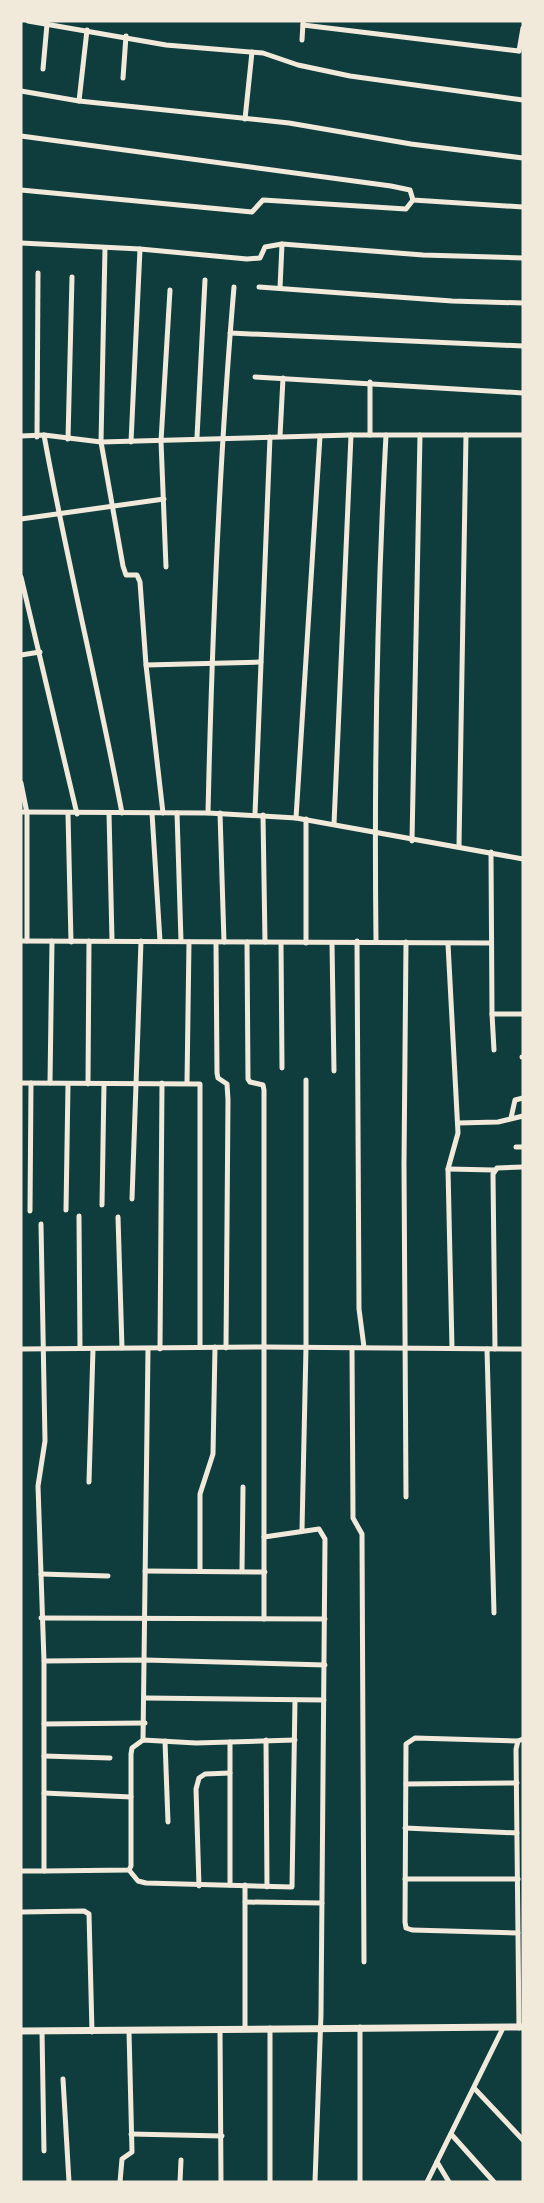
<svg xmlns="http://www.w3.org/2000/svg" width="544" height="2203" viewBox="0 0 544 2203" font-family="'Golos Text',sans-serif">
<rect width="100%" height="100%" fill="#0f3d3e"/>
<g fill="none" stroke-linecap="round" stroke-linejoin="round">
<g stroke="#f1e9da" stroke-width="5">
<path d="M28,21l138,24 97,8 35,12 52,11 173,24"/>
<path d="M303,25l216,26"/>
<path d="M302,40l1,-17"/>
<path d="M519,51l4,-23"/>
<path d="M43,69l4,-45"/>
<path d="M123,78l3,-42"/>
<path d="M21,91l58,10 210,22 122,21 112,14"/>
<path d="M79,101l8,-71"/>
<path d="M245,119l7,-67"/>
<path d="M21,136l370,50 19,4 3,10 110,7"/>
<path d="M21,190l231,22 11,-12 143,9 7,-9"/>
<path d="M21,243l119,6 107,10 13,-1 5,-11 17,-3 141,11 100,3"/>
<path d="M105,248l-4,194 22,124 3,9h11l3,7 6,83 17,148"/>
<path d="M259,287l193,14 71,2"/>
<path d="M280,288l2,-44"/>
<path d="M230,333l293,13"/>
<path d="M255,377l268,16"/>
<path d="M370,382v53"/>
<path d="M44,435c23,127 54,251 78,378"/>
<path d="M21,436l23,-1 57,7 250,-7h172"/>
<path d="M280,436l3,-58"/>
<path d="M37,437l1,-164"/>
<path d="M197,437l8,-157"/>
<path d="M68,439l4,-162"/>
<path d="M131,442l9,-193"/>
<path d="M21,519l143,-20"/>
<path d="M166,567l-5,-126 9,-151"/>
<path d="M21,577l56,237"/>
<path d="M21,655l19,-3"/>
<path d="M146,665l115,-3"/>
<path d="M21,783l6,30v128"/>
<path d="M21,812l187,1 88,5 227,41"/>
<path d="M109,813l3,127"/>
<path d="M152,813l8,128"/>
<path d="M177,813l4,128"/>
<path d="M208,813c4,-176 11,-351 26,-526"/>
<path d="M220,813l4,129"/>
<path d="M68,814l3,128"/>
<path d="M255,814l15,-377"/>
<path d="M263,815l2,127"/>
<path d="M296,818l24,-382"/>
<path d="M306,819v124"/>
<path d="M334,824l17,-389"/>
<path d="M412,841l8,-406"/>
<path d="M459,846l7,-411"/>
<path d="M491,852l1,162 2,36"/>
<path d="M21,941l470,2"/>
<path d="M357,941l2,368 5,38"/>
<path d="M376,941c-2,-169 1,-338 10,-506"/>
<path d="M247,942l1,137 2,3 13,3 1,5v529"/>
<path d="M406,942l-2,222 2,333"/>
<path d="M216,943l1,130 1,5 9,6 1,16 -2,248"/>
<path d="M281,943l1,125"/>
<path d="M332,943l2,128"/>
<path d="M448,944l10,189 -10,36 4,179"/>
<path d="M492,1014h31"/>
<path d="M522,1057h1"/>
<path d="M21,1083l179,1v263"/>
<path d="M50,1083l2,-142"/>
<path d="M187,1083l2,-141"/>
<path d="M88,1084l1,-143"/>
<path d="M511,1118l4,-18 8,-2"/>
<path d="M458,1123l40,-1 25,-6"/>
<path d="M516,1147h7"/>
<path d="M448,1169l46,1"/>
<path d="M132,1199l9,-258"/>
<path d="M102,1205l2,-121"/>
<path d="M66,1210l2,-126"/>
<path d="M30,1211l1,-128"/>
<path d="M79,1216l1,132"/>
<path d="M118,1217l4,131"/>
<path d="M352,1348l1,170 9,16 2,428"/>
<path d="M21,1349l243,-2 259,2"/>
<path d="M160,1349l2,-266"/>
<path d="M487,1349l7,264"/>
<path d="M495,1349l-2,-175 4,-6 26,-1"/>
<path d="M89,1482l4,-133"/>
<path d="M302,1530l4,-183v-267"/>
<path d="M264,1537l55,-8 6,10 -4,475 -6,168"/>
<path d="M145,1571l120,1"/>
<path d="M200,1571v-77l13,-40 2,-107"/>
<path d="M242,1571l1,-84"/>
<path d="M41,1574l67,2"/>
<path d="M41,1618l284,1"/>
<path d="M44,1661l101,-1 180,5"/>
<path d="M145,1698l179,2"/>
<path d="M44,1724l101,-1"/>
<path d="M143,1740l5,-391"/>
<path d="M266,1740l1,147"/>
<path d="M165,1741l3,81"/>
<path d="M518,1741l-103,-3 -9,6 -1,178 1,6 6,2 106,3"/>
<path d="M230,1742v143"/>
<path d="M44,1756l66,2"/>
<path d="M406,1784l111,-1"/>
<path d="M44,1793l87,4"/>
<path d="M405,1828l112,5"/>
<path d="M129,1870l9,11 8,2 146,4 3,-187"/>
<path d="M21,1871h23v-210l-6,-175 7,-45 -4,-217"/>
<path d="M44,1871l85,-1 2,-4v-112l1,-6 11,-8 53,3 99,-3"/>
<path d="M405,1879h113"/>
<path d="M199,1886l-3,-97 3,-11 6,-4 25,-1"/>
<path d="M245,1902l77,1"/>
<path d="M21,1912l63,-1 5,3 3,118"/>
<path d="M360,2027v155"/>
<path d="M519,2028l-3,-279 2,-8 5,-2"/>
<path d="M220,2029l1,153"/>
<path d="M245,2029v-144"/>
<path d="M42,2031l2,120"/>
<path d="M63,2079l6,103"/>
<path d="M474,2088l49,52"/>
<path d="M131,2134l91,2"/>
<path d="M451,2134l43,48"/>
<path d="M437,2162l12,20"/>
<path d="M120,2182l2,-23 10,-7 -3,-121"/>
<path d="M180,2182l1,-22"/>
<path d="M270,2182v-154"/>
<path d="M427,2182l76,-154"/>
</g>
<path stroke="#f1e9da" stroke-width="7" d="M21,2031l502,-4"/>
</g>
<rect width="544" height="2203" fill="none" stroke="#f1e9da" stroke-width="45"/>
</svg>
